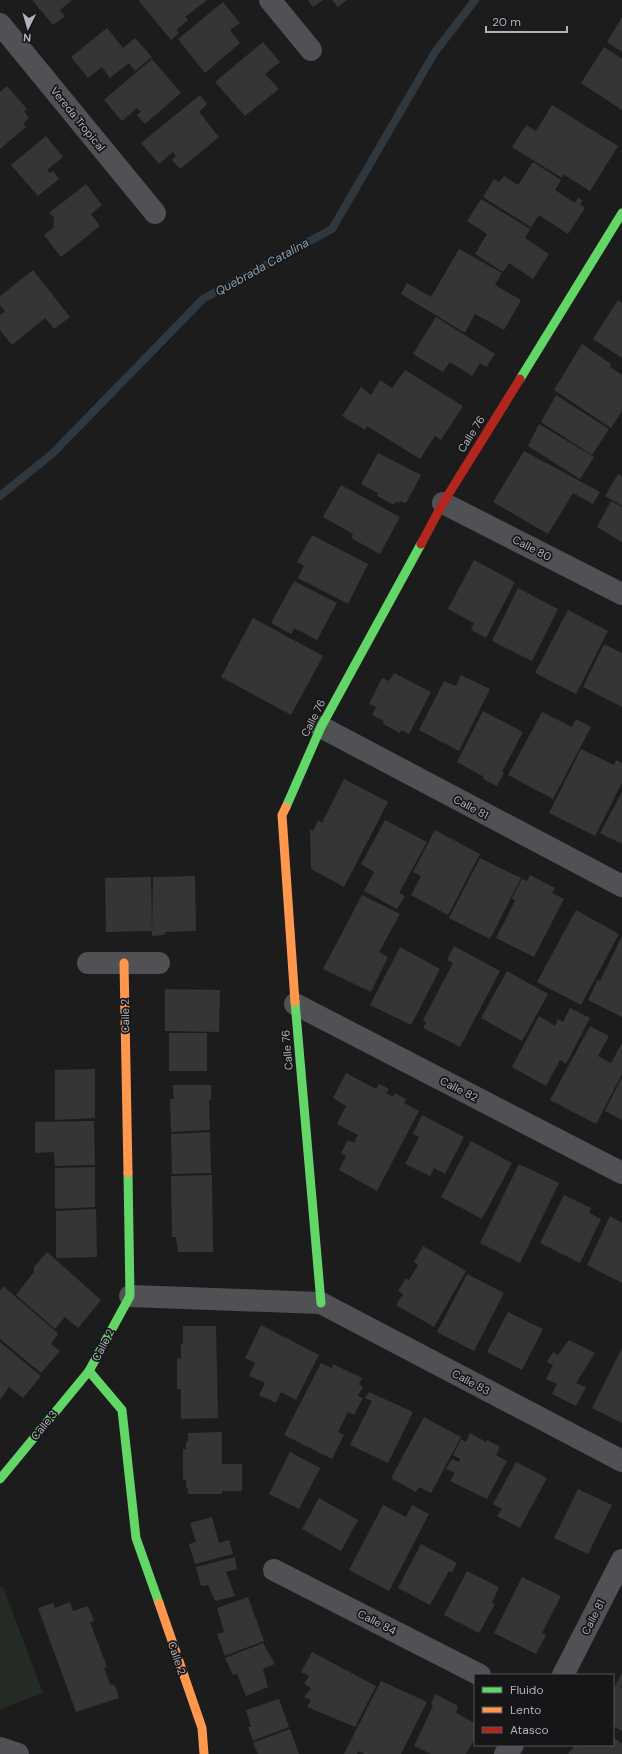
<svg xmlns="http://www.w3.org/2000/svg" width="622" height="1754" viewBox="0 0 622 1754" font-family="'DM Sans',sans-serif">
<rect width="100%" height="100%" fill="#1c1c1c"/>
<path fill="#242b24" d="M0,1587h3l40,106 -43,16z"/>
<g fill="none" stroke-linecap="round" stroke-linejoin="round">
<path stroke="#2f383e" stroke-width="8" d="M0,496l52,-42 151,-155 129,-70 103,-177 40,-52"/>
</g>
<g fill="#353536">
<path d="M32,0h40l-12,10 5,6 -12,9z"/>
<path d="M141,0h66l-22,17 3,3 -12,10 3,3 -8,7 -32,-39z"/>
<path d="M308,0h15l-10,7z"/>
<path d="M332,0h15l-9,7z"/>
<path d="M223,2l17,21 -10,7 10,13 -35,30 -27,-34z"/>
<path d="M622,17v35l-15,-10z"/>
<path d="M107,28l16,20 12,-10 17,19 -17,14 -6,-8 -19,15 -8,-11 -14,11 -17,-21z"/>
<path d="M263,42l17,20 -15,12 14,15 -34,27 -30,-34z"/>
<path d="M604,47l18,12v51l-41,-27z"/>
<path d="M152,59l29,34 -36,31 -8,-9 4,-3 -4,-4 -15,13 -18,-21z"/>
<path d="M7,86l20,23 -3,2 5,7 -6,6 3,3 -26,22v-57z"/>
<path d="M200,95l7,9 -8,8 20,25 -39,32 -8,-9 4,-4 -3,-4 -14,12 -18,-21z"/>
<path d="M552,105l66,41 -28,45 -27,-17 -1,4 -50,-31 14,-22 10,6z"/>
<path d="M46,136l17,21 -16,13 3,3 3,-2 6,8 -21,17 -27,-31z"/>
<path d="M533,162l28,18 -6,10 20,13 3,-6 5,4 -3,3 5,4 -17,26 -29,-19 -8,12 -48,-30 11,-18 5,3 5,-6 14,9z"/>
<path d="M86,184l16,21 -11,9 9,12 -39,31 -17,-22 9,-7 1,-11 -5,-4z"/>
<path d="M481,199l49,30 -5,9 24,16 -16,25 -24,-16 -6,9 -28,-18 12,-20 -20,-13z"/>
<path d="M459,249l43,24 -7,12 26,15 -17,30 -29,-16 -10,19 -64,-39 6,-11 24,14z"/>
<path d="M33,270l37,47 -16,12 -9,-11 -33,27 -12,-15v-15l5,-4 -5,-6v-9z"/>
<path d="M618,300l4,3v55l-29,-19z"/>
<path d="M436,317l59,37 -9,13 -6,-4 -8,13 -22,-14 -7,10 -30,-18z"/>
<path d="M582,344l29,20 -1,3 12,8v36l-11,17 -57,-38z"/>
<path d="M405,370l58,36 -22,34 -6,-4 -15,23 -53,-33 -2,4 -23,-14 19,-29 10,8 9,-15 12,8z"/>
<path d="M556,395l53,34 -17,26 -51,-33z"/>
<path d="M539,424l55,33 -14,22 -52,-33z"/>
<path d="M524,451l76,41 -7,12 -20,-11 -25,41 -55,-32z"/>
<path d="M378,453l43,22 -15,28 -6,-2 -1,2 -4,-1 -1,3 -17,-9 1,-3 -17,-9z"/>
<path d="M618,474l4,2v30l-17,-10z"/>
<path d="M341,485l59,32 -20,37 -29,-16 2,-4 -30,-17z"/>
<path d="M611,501l11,6v35l-25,-15z"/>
<path d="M312,535l56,29 -20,40 -50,-26 6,-12 -7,-4z"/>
<path d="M474,560l41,22 -29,56 -15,-8 3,-7 -26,-14z"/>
<path d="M294,581l43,22 -20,37 -23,-12 -3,6 -20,-11z"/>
<path d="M518,588l40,21 -26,52 -40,-20z"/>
<path d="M568,610l40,21 -32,63 -41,-21z"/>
<path d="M253,618l70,38 -32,59 -70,-38z"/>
<path d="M604,644l18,9v54l-39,-20z"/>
<path d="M394,673l37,19 -22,42 -8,-4 -1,3 -17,-9 1,-3 -12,-6 4,-8 -7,-3 13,-26 7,3z"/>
<path d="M461,675l29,14 -31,62 -40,-21 25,-49 12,5z"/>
<path d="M483,711l40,21 -21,40 2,1 -7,13 -14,-7 1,-2 -27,-15z"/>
<path d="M542,712l30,15 4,-8 15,8 -38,72 -45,-24z"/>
<path d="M581,749l33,16 2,-5 6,3v20l-27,53 -46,-23z"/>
<path d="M344,779l44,23 -44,85 -33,-18 -1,-40 3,2 5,-11 4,3z"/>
<path d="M622,792v52l-22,-11z"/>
<path d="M385,820l42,22 -28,51 6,3 -8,13 -33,-18 10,-19 -13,-8z"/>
<path d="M435,830l45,24 -32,61 -37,-20 10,-19 -8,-4z"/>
<path d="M480,858l41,20 -31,61 -41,-21z"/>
<path d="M530,875l25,13 -3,5 12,6 -30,58 -38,-19 19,-37 -3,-3 10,-19 5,2z"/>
<path d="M195,876l1,55 -30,1 -2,3 -12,1 1,-59z"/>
<path d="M151,877l1,54 -46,1 -1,-54z"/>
<path d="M362,895l38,19 -21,38 9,5 -17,35 -48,-23z"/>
<path d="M576,910l43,24 -38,71 -44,-23z"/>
<path d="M622,936v81l-34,-17 10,-21 2,2z"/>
<path d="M454,946l46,25 -40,76 -37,-19 3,-6 -3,-2 30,-57 -6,-3z"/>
<path d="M400,947l40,22 -29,56 -41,-20z"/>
<path d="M507,971l41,23 -26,47 -41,-23z"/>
<path d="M165,989l55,1 -1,42 -54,-1z"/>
<path d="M570,1008l20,10 -24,46 -6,-4 -14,26 -34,-19 27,-51 16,10 3,-7 5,3z"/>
<path d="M590,1026l19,10 -11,20 13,7 11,-20v31l-26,50 -46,-24z"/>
<rect x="169" y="1033" width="38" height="38"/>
<path d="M95,1069v49l-40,2v-50z"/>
<path d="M346,1073l30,16 3,-5 10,5 -3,4 7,4 2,-4 11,6 -2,4 15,8 -42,80 -38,-21 7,-14 -5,-3 7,-13 6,3 4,-8 -21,-11 9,-18 -13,-8z"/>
<path d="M622,1077v43l-17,-9z"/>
<path d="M173,1085h38v15h-2l1,30 -39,2 -1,-33h4z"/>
<path d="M422,1115l42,22 -19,37 -11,-6 -4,8 -25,-12 14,-27 -6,-3z"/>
<path d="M94,1121l1,44 -40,1 -1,-14 -19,1v-31z"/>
<path d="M210,1132l1,41 -39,1 -1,-40z"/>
<path d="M471,1141l41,22 -30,56 -41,-22z"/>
<path d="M519,1164l40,19 -39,80 -40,-20z"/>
<path d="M95,1167v40l-40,2v-41z"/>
<path d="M212,1175l1,77h-35l-2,-15h-4l-1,-61z"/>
<path d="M564,1195l27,13 -2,5 12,6 -21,44 -40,-20z"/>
<path d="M96,1209l1,48 -41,1v-47z"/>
<path d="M610,1216l12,7v60l-35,-18z"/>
<path d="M423,1246l43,25 -32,56 -38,-22 7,-11 -5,-3 8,-13 3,2 9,-15 -4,-3z"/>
<path d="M47,1252l54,48 -23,28 -13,-11 -10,12 -39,-34 18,-23v-5z"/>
<path d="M467,1274l37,19 -30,58 -37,-19z"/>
<path d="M3,1286l51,44 4,4 -7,10 9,7 -19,22 -41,-34v-48z"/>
<path d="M508,1312l35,17 -21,41 -35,-18z"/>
<path d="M261,1325l58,30 -23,45 -15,-8 -5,11 -17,-8 6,-12 -16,-7 6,-13 -10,-5z"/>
<path d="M183,1326h33l2,92 -37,1v-30h-4v-31l4,1v-15h2z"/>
<path d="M569,1340l26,13 -19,30 10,4 -10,19 -24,-12 5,-10 -11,-5 7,-14 -6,-3 6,-10 5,3z"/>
<path d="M0,1342l41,34 -18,22 -14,-11 -8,12 -1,-1z"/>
<path d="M622,1348v75l-30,-15z"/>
<path d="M321,1363l11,5 1,-4 29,14 -3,7 4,2 -5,9 5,2 -9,17 -6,-3 -10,20 6,3 -12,24 -48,-24z"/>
<path d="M369,1392l44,20 -25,51 -38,-18 22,-44 -7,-3z"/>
<path d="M424,1417l37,20 -30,56 -12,-6 -3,5 -25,-14z"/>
<path d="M222,1432v32h20v27h-20v3h-34v-6h-2v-8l-3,-1v-30h3v-7l2,-1v-8z"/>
<path d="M470,1433l16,9 1,-2 13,7 -4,8 11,6 -20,38 -37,-18 5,-8 -9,-4 6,-10 7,3 1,-3 -7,-4 8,-16 5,3z"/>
<path d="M290,1452l30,16 -21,41 -30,-15z"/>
<path d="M516,1462l31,16 -27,50 -23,-12 5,-7 -9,-5z"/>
<path d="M578,1489l34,16 -24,49 -34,-16z"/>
<path d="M319,1498l39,22 -17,31 -39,-22z"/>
<path d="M383,1505l23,12 6,-12 17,9 -40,77 -40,-21z"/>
<path d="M212,1517l7,26 10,-3 4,14 -38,10 -6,-20 7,-2 -6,-19z"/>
<path d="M421,1544l36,19 -5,9 -3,-1 -19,34 -32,-17z"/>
<path d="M235,1557l2,12 -11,3 9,24 -20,5 -7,-16 -7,1 -5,-19z"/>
<path d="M467,1571l32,16 -7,16 3,1 -16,29 -35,-18z"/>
<path d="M522,1577l39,19 -19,37 4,2 -10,19 -42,-21z"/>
<path d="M248,1597l16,44 -39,15 -8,-22 7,-2 -7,-24z"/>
<path d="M70,1602l3,9 15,-5 6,15 -4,1 17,45 -3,1 6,16 5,1 4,13 -43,14 -38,-104 15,-5 2,5z"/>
<path d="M263,1643l12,21 -12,5 5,18 -22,9 -9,-22 -4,1 -8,-17z"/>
<path d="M312,1652l64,34 -21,41 -48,-20 4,-7 -7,-3 7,-9 -7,-4 5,-8 -8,-4z"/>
<path d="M622,1673v14l-6,-3z"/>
<path d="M381,1681l46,21 -26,52h-36l-6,-3 -2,3h-13z"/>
<path d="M616,1684l6,4v43l-9,-5v-29l1,-2 -1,-5z"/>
<path d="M435,1694l23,12 -2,7 19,10v15l-9,16h-35l-17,-8 19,-40 -2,-2z"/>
<path d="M279,1699l10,28 -36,14 -5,-14h3l-5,-17z"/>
<path d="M290,1729l9,25h-41l-5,-11z"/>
<path d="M613,1737l9,7v10h-54l7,-9 4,2 2,-2h32z"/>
</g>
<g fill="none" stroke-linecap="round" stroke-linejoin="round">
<g stroke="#505155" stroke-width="22">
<path d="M270,0l41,50"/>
<path d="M0,24l155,189"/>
<path d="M443,503l179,91"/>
<path d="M321,727l301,159"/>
<path d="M88,963h71"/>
<path d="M295,1004l327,169"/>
<path d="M130,1296l191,7 301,158"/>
<path d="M274,1570l206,105"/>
<path d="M563,1675l59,-115"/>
<path d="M0,1748l18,6"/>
<path d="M505,1754l8,-9"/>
</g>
<g stroke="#63d668" stroke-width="9">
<path d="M520,379l102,-166"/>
<path d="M286,807l35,-80 100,-183"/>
<path d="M295,1002l26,301"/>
<path d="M89,1371l33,39 14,128 23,65"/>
<path d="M0,1479l89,-108 41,-75 -2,-123"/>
</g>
<g stroke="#ff974d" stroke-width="9">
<path d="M286,807l-4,8 13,187"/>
<path d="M124,963l4,210"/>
<path d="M159,1603l43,125 2,26"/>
</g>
<path stroke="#b3261e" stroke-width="9" d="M421,544l22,-41 77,-124"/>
</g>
<g text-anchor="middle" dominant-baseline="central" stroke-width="3.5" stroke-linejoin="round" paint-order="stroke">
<g font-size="11" fill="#aeb3bc" stroke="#161618">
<text transform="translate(78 119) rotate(51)">Vereda Tropical</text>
<text transform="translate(471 434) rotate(-58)">Calle 76</text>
<text transform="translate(532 548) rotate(27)">Calle 80</text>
<text transform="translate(313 718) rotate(-63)">Calle 76</text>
<text transform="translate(471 807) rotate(28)">Calle 81</text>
<text transform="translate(125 1016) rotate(-91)">Calle 2</text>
<text transform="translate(287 1050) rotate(-95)">Calle 76</text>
<text transform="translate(459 1089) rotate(27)">Calle 82</text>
<text transform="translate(103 1345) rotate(-62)">Calle 2</text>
<text transform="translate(471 1382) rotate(28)">Calle 83</text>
<text transform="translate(44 1425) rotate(-51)">Calle 3</text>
<text transform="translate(593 1617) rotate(-63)">Calle 81</text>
<text transform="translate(377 1622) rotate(27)">Calle 84</text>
<text transform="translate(177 1658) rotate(71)">Calle 2</text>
</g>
<g font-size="12" font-style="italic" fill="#88a2b4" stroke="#161618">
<text transform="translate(262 267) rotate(-29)">Quebrada Catalina</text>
</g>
</g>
<rect x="474" y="1674" width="140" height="72" fill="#161618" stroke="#53555a"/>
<rect x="482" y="1687" width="20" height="6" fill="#63d668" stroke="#53555a"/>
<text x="510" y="1694" font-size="12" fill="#aeb3bc">Fluido</text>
<rect x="482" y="1707" width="20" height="6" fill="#ff974d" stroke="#53555a"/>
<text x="510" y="1714" font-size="12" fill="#aeb3bc">Lento</text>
<rect x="482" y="1727" width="20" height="6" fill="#b3261e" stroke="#53555a"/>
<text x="510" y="1734" font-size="12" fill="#aeb3bc">Atasco</text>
<g transform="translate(28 28) rotate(185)" stroke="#161618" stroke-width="3" paint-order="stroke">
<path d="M0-3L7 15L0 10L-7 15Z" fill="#aeb3bc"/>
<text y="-6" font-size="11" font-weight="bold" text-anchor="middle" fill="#aeb3bc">N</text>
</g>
<path d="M486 26v6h81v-6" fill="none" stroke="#aeb3bc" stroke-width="2"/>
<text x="492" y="26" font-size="12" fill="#aeb3bc" stroke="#161618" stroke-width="3" paint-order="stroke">20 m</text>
</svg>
